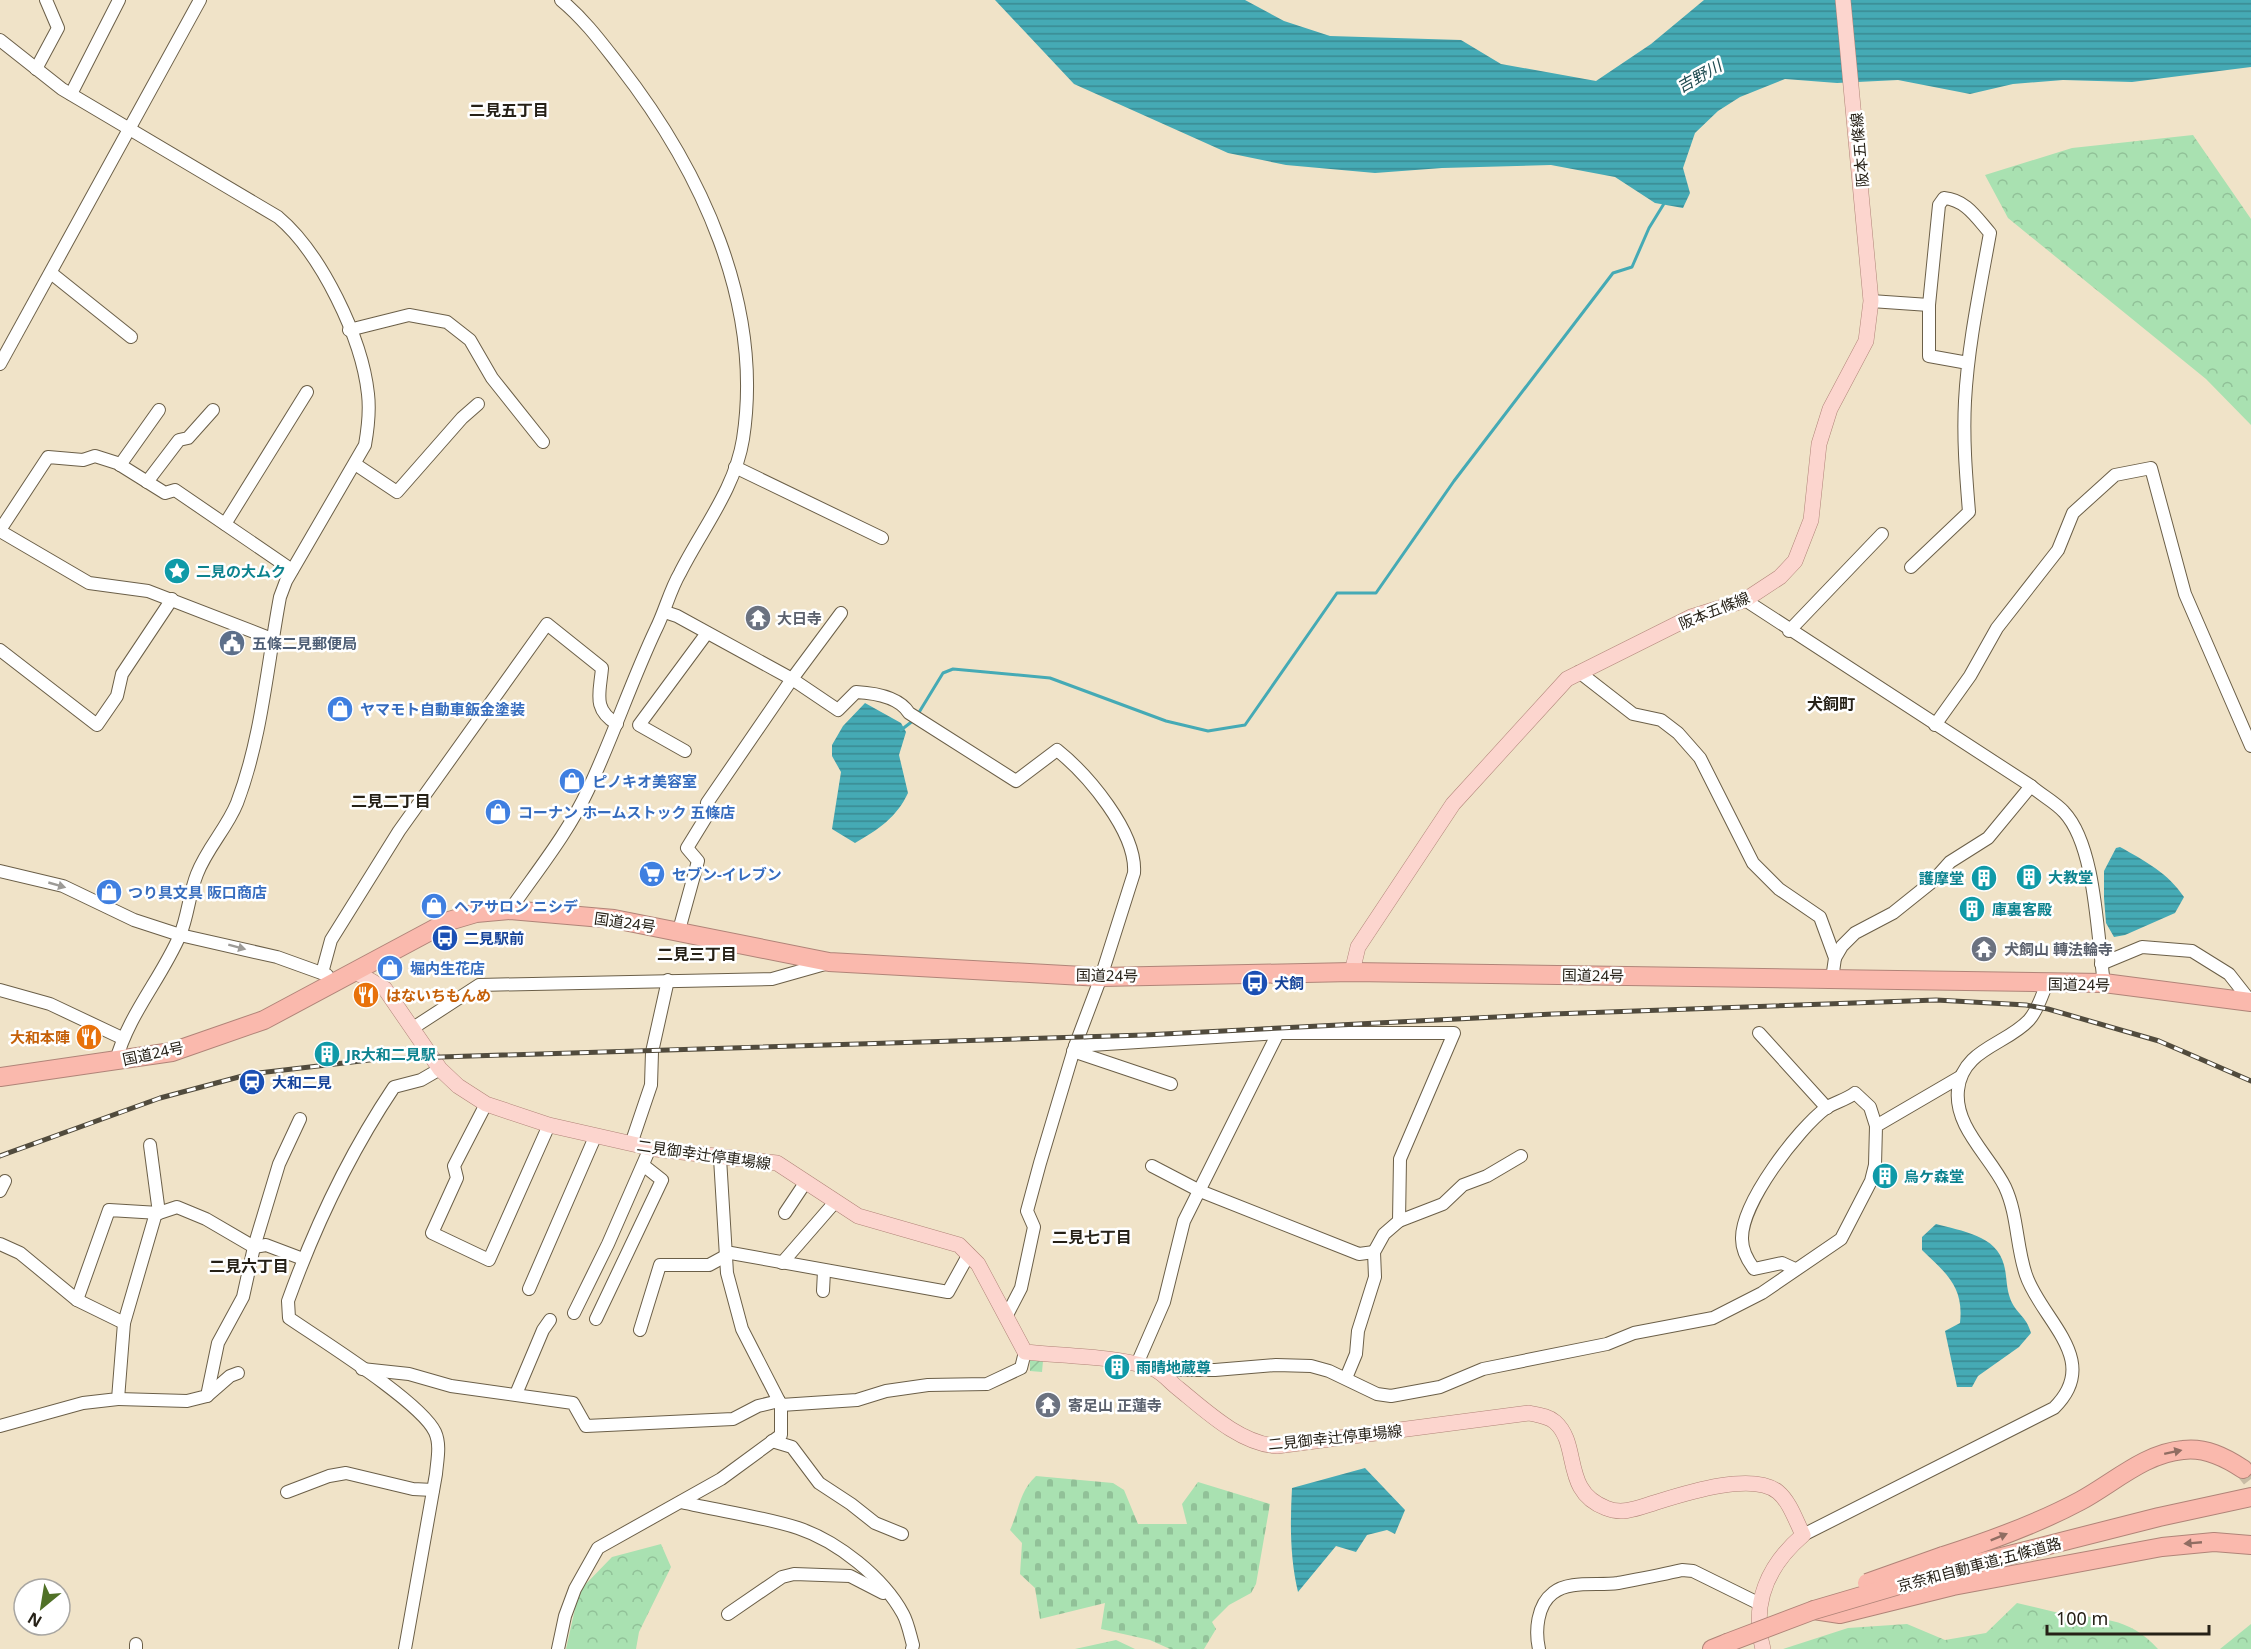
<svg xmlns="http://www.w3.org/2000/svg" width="2251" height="1649" viewBox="0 0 2251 1649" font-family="'Noto Sans','Noto Sans JP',sans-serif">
<defs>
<pattern id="forest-crowns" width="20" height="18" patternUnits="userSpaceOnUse" patternTransform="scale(1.5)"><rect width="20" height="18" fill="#a9e1b1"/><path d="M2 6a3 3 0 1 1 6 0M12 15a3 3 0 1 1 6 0" fill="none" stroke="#91c198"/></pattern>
<pattern id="cemetery-stones" width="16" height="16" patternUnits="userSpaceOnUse" patternTransform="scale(1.5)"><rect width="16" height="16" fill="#a9e1b1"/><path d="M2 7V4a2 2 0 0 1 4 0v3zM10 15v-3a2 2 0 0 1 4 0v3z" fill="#91c198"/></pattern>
<pattern id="garden-furrows" width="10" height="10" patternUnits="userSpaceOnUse" patternTransform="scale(1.5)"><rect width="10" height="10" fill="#a9e1b1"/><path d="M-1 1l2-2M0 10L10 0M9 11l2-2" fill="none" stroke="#91c198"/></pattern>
<pattern id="water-rules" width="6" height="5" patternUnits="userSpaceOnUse" patternTransform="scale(1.5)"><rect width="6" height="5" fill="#45aab5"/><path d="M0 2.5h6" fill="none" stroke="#398a92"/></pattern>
</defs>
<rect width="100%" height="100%" fill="#f0e3c8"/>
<g fill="url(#forest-crowns)">
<path d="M2193,135l58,84v206l-45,-46 -198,-161 -23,-43 87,-27z"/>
<path d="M661,1544l10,23 -32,65 -3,17h-70l13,-58 33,-34z"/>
<path d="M2017,1603c14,3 28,7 42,10 39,6 70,3 99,36h-375l65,-21 59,-4 38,16 41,-7z"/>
<path d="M2251,1624v25h-31z"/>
<path d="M1116,1640l19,9h-60z"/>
</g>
<path fill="url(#cemetery-stones)" d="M1036,1476l77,7 11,7 14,34h49l-5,-20 16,-22 72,22 -14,80 -5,9 -22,12 -17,17 4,7 -12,20h-34l-20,-9 -49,-11 4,-26 -65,16 -5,-31 -15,-14 2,-31 -12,-13c10,-22 9,-38 26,-54z"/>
<path fill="url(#garden-furrows)" d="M1030,1360l13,1 -1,11 -12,-1z"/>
<g fill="url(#water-rules)">
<path d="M995,0h250l39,21 46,15 131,4 40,24 95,17 55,-37 53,-44h547v67l-119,15 -69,-2 -50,4 -43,10 -72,-14 -61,3 -52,-4 -45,18 -22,14 -23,22 -12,35 7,25 -7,15 -28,-5 -40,-26 -64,-12 -109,3 -67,5 -89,-8 -58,-12 -154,-69z"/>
<path d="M865,703l36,20 5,9 -7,23 9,38c-11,24 -30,37 -53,50l-23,-14 9,-57 -9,-16v-11l11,-19z"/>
<path d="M2120,847c25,14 48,26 64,50l-9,16 -50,22 -11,2 -8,-14 -2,-25v-27l12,-23z"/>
<path d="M1936,1224c25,7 61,11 68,41 3,11 2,22 6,33 5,15 16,17 21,35l-12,14 -41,29 -6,11h-15l-12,-56 15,-8c4,-36 -13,-49 -38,-73v-13z"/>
<path d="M1365,1468l40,42 -10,24 -8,-4 -20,5 -11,17 -20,-6 -38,46c-8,-34 -8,-68 -6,-104z"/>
</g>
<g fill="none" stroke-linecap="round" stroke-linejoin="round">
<g stroke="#45aab5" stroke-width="3">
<path d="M918,714l25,-41 10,-4 97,9 116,43 42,10 37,-6 92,-132h39l78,-112 159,-208 19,-6 17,-39 16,-26"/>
<path d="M901,730l13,-10"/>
</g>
<path stroke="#c8bca5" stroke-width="18" stroke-dasharray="18 9" stroke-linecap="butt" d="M2243,1469l8,10"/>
<defs>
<g id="minor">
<path d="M0,40l62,49 216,128c43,36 84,121 90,177 2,17 0,34 -3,51l-79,136 -6,16c-13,69 -18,140 -43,206 -10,25 -30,45 -40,71 -8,20 -9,42 -17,61 -19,44 -52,80 -64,126"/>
<path d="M36,69l22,-41 -12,-28"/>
<path d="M71,94l48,-94"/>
<path d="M51,273l80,64"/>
<path d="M1871,301l58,4"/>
<path d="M349,330l60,-15 38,7 23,18 22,38 51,64"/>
<path d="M0,364l200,-364"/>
<path d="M355,464l42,28 65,-74 16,-14"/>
<path d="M120,465l39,-55"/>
<path d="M735,467l147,71"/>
<path d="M147,482l32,-42 9,-2 25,-28"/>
<path d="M225,524l82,-132"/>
<path d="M0,530l48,-73 35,3 12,-4 22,7 48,30 10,-3 117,80"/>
<path d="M0,531l89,52 59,8 124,48"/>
<path d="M1911,567l58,-55c-3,-37 -6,-73 -4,-111 3,-56 15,-112 25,-168 -14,-16 -24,-33 -46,-35l-5,7 -10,100v51l39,7"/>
<path d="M1745,600l286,186c10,9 24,16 33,26 32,34 33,124 40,171"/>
<path d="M665,612l12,4 115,63 46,31 18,-18c19,1 43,5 53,21l107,68 41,-31c30,24 80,82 77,123l-33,104 -26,69 -35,117 -13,48 7,16 -13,61 -14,27"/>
<path d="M1789,631l93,-97"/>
<path d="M0,650l97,75 20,-29 5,-22 50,-75"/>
<path d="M1579,672l54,42 28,6 17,13 22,25 53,105 26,26 41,28 15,41 -3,21"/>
<path d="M1935,725l35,-49 27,-48 61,-78 15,-37 42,-38 36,-7 34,126 66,152"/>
<path d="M685,751l-46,-26 68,-92"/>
<path d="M0,871l63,15 71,34 46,15 97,22 50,18"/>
<path d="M510,910c27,-39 58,-77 78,-120 25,-53 43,-108 68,-161 9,-18 14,-39 24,-56 22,-44 55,-84 63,-134 21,-136 -43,-270 -124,-374 -18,-23 -35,-46 -58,-65"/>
<path d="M679,930l19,-69 -11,-13 24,-39 -4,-6 85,-124 49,-66"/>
<path d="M1835,958l7,-12 13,-13 38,-20 40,-32 17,-19 38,-24 43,-52"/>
<path d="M2101,964l41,-17 50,4 37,23 22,28"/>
<path d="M322,973l9,-33 68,-109 148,-207 55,44c-2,25 -10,41 15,56"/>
<path d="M0,990l50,14 72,34"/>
<path d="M413,1028l66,-43 293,-6 53,-15"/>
<path d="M1759,1033l68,75"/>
<path d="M1075,1046l203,-13h176l-54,126 -1,62 -15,13 -10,18 1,25 -17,54 -2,23 -10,24"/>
<path d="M1073,1051l98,33"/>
<path d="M486,1104l-32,62 3,12 -25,55 57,27 60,-135"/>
<path d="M631,1144l20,-59 1,-33 16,-72"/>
<path d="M150,1145l9,68"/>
<path d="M1152,1166l48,25 159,63 15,-2"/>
<path d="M0,1191l5,-10"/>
<path d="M785,1213l20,-30"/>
<path d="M1399,1221l44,-17 20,-19 24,-9 34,-20"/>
<path d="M0,1244l20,9 57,47 47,23"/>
<path d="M782,1263l53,-61"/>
<path d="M1795,1269l-13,-6 -28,6c-6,-8 -12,-19 -12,-30 -1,-36 56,-110 84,-131 9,-6 20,-8 29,-15l15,14 6,19"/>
<path d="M529,1289l66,-152"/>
<path d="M823,1291l1,-20"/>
<path d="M77,1300l32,-90 50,3 18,-6 29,12 48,28 12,-2 37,14"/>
<path d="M574,1313l34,-69 42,-96"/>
<path d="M596,1319l66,-139 -19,-15"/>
<path d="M640,1330l20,-65h49l22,-12 217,39 21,-38"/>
<path d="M1137,1364l27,-62 20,-81 94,-188"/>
<path d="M362,1369l47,5 42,12 122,17 13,23 147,-7 25,-13 21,-5"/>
<path d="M1156,1370h59l61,-5 35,1 18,5 48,23 14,2 49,-9 43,-18 124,-25 27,-11 79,-15 49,-25 79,-54 30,-58 4,-16 1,-39 84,-49"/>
<path d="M516,1394l27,-64 7,-10"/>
<path d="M207,1396l23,-20 8,-3"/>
<path d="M118,1399l69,2 20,-5 11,-53 25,-46 11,-50 25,-83 21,-45"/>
<path d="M781,1405l76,-5 29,-9 42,-6 59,-1 34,-16 4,-16"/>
<path d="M0,1426l83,-23 35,-4 6,-76 32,-110"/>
<path d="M772,1441l20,6 27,36 32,21 24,19 27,11"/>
<path d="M287,1492l42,-16 17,-3 67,16 20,1"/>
<path d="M681,1502c38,9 79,14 117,26 39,13 85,49 105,86 5,9 7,21 10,31l-1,4"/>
<path d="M1803,1535l251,-127c49,-48 -13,-88 -28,-133 -10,-29 -8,-60 -21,-88 -15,-31 -51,-60 -47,-97 4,-41 48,-45 71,-70 9,-10 13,-25 18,-37"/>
<path d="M728,1614l54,-37 12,-3 56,2 33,17"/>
<path d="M136,1649v-5"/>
<path d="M405,1649l31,-175c1,-13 5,-29 -1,-42 -14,-30 -114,-92 -146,-114l-1,-17c27,-75 61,-147 106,-214l27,-7 19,-11"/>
<path d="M558,1649l7,-33 10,-27 23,-41 123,-69 60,-44v-30l-39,-76 -15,-56 -7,-115"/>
<path d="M1539,1649c-4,-18 -2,-44 14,-56 16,-13 45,-7 65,-10 21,-4 43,-8 64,-13l11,1 67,33"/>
</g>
<g id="major">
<path d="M354,971l31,18 55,80 18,17 28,18 63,21 106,24 122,14 81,53 101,29 19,19 47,88c38,4 95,4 129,17 9,4 17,14 25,20 28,23 62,55 98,57l252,-33c9,2 19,3 26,9 26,23 6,69 51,86 16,7 32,0 48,-5 29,-9 98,-32 124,-11 12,10 18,29 25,43 -35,30 -52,68 -40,114"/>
<path d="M1352,972l6,-25 95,-143 114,-125 124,-62 54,-17 35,-23 15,-16 16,-41 8,-76 11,-35 36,-68 5,-40 -28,-301"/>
</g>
<g id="highway">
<path d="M0,1077l172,-25 92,-32 185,-99 27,-8 34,-3 104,9 215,43 272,15 251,-5 752,11 147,19"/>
<path d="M1943,1556c47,-15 94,-32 137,-55 32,-17 65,-48 103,-51 22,-3 42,7 60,19"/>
<path d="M1950,1570l209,-53 92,-20"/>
<path d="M1814,1610l26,4 113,-28 209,-39 52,-5 37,3"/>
<path d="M1712,1649l15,-6"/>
</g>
</defs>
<use href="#minor" stroke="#6b5f48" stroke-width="14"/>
<use href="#major" stroke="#b08478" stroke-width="16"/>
<use href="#highway" stroke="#b08478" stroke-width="20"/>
<use href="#minor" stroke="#fff" stroke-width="12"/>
<use href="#major" stroke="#fcd5ce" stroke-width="15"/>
<use href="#highway" stroke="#fab9ad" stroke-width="18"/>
<defs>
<path id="rail" d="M0,1156l160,-58 90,-24 128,-15 766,-24 409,-21 383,-14 90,5 22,4 111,32 92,40"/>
</defs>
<use href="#rail" stroke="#514b3d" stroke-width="5"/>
<use href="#rail" stroke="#fff" stroke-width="3" stroke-dasharray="9" stroke-linecap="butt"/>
<defs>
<g id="highway-bridge">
<path d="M1867,1583l76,-27"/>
<path d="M1727,1643l87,-33 136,-40"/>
</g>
</defs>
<use href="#highway-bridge" stroke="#b08478" stroke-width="20" stroke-linecap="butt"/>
<use href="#highway-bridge" stroke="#fab9ad" stroke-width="18"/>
</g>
<defs><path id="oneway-solid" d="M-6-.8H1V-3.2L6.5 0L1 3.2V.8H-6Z" transform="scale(1.5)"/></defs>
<g fill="#9d9b97">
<use href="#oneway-solid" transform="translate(57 885) rotate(16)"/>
<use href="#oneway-solid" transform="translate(237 947) rotate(15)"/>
</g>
<g fill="#906d62">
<use href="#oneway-solid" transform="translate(2173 1452) rotate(-12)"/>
<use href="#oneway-solid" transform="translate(1999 1537) rotate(-22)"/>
<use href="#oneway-solid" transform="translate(2193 1543) rotate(175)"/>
</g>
<defs>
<symbol id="sight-disc" viewBox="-11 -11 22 22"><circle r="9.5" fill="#0f9aa8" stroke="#fff"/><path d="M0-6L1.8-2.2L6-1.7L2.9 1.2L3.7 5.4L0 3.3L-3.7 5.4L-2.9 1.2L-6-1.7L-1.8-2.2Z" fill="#fff"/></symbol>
<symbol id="temple-disc" viewBox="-11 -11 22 22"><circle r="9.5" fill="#6b7280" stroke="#fff"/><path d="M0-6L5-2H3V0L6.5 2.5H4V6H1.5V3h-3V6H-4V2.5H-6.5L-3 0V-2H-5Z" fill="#fff"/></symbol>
<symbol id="civic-disc" viewBox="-11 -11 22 22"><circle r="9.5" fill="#5c6f8a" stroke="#fff"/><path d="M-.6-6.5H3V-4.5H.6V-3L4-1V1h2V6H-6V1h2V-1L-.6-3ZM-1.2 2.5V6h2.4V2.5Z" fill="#fff"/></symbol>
<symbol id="shop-disc" viewBox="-11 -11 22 22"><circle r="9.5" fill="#3f7fe0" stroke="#fff"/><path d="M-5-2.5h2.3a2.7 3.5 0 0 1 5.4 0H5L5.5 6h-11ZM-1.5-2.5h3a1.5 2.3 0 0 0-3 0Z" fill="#fff"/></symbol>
<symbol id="supermarket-disc" viewBox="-11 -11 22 22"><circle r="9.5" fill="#3f7fe0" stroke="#fff"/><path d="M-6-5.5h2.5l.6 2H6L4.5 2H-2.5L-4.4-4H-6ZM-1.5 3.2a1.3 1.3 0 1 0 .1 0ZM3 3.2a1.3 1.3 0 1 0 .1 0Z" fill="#fff"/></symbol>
<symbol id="building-disc" viewBox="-11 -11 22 22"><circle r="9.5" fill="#0f9aa8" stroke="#fff"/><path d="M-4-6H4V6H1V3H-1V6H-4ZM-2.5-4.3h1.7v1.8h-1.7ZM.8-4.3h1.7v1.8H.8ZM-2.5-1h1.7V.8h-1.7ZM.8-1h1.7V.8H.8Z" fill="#fff"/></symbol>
<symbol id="bus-disc" viewBox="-11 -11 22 22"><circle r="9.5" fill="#1a4fb4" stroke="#fff"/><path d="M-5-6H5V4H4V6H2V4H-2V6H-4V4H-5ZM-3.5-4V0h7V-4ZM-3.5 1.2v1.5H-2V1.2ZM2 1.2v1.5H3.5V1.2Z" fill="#fff"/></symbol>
<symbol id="restaurant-disc" viewBox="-11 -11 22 22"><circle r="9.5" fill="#e8710a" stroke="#fff"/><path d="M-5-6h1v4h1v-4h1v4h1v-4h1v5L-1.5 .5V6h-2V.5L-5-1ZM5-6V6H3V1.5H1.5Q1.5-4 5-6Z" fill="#fff"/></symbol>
<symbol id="station-disc" viewBox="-11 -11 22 22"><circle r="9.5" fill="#1a4fb4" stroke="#fff"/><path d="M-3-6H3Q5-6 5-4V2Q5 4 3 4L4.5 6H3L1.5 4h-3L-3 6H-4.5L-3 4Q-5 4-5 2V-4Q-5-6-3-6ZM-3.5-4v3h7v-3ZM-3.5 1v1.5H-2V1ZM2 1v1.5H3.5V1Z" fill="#fff"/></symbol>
</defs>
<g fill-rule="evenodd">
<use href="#sight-disc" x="162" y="556" width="30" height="30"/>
<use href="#temple-disc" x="743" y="603" width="30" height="30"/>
<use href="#civic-disc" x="217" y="628" width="30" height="30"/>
<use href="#shop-disc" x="325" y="694" width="30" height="30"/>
<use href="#shop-disc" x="557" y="766" width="30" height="30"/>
<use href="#shop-disc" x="483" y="797" width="30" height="30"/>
<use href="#supermarket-disc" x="637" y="859" width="30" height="30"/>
<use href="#building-disc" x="2014" y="862" width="30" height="30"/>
<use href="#building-disc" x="1969" y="863" width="30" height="30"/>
<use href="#shop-disc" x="94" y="877" width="30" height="30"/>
<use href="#shop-disc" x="419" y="891" width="30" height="30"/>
<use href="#building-disc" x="1957" y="894" width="30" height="30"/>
<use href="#bus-disc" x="430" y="923" width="30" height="30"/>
<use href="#temple-disc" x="1969" y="934" width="30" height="30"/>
<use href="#shop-disc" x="375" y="953" width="30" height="30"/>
<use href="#bus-disc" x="1240" y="968" width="30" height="30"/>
<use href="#restaurant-disc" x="351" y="980" width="30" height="30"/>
<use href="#restaurant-disc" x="74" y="1022" width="30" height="30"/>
<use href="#building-disc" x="312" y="1039" width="30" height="30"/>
<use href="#station-disc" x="237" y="1067" width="30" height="30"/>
<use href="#building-disc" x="1870" y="1161" width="30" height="30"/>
<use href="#building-disc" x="1102" y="1352" width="30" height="30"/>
<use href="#temple-disc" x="1033" y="1390" width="30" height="30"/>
</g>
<g text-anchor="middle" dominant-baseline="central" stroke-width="5" stroke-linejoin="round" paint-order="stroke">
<g font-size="15" fill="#262117" stroke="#fff">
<text transform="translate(1859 150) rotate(-95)">阪本五條線</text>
<text transform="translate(1714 610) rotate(-22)">阪本五條線</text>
<text transform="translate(625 922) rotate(8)">国道24号</text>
<text transform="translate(1107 975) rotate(1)">国道24号</text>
<text transform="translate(1593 975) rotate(1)">国道24号</text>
<text transform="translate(2079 984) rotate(1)">国道24号</text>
<text transform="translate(153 1053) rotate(-12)">国道24号</text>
<text transform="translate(704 1154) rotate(8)">二見御幸辻停車場線</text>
<text transform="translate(1335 1437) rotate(-6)">二見御幸辻停車場線</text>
<text transform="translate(1979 1564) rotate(-15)">京奈和自動車道;五條道路</text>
</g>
<g font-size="15" font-weight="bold" fill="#0d838f" stroke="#fff" text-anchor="start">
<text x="196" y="571">二見の大ムク</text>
<text x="2048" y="877">大教堂</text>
<text x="1964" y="878" text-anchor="end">護摩堂</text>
<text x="1992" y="909">庫裏客殿</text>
<text x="346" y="1054">JR大和二見駅</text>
<text x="1904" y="1176">烏ケ森堂</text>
<text x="1136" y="1367">雨晴地蔵尊</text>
</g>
<g font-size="15" font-weight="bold" fill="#5b616d" stroke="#fff" text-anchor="start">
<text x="777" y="618">大日寺</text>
<text x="2004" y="949">犬飼山 轉法輪寺</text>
<text x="1068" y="1405">寄足山 正蓮寺</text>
</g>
<g font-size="15" font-weight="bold" fill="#4e5e75" stroke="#fff" text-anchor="start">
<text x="252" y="643">五條二見郵便局</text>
</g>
<g font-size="15" font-weight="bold" fill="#366cbe" stroke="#fff" text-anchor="start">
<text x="360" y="709">ヤマモト自動車鈑金塗装</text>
<text x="592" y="781">ピノキオ美容室</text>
<text x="518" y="812">コーナン ホームストック 五條店</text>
<text x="672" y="874">セブン-イレブン</text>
<text x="128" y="892">つり具文具 阪口商店</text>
<text x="454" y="906">ヘアサロン ニシデ</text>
<text x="410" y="968">堀内生花店</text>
</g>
<g font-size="15" font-weight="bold" fill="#164399" stroke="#fff" text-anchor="start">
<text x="464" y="938">二見駅前</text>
<text x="1274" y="983">犬飼</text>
<text x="272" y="1082">大和二見</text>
</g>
<g font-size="15" font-weight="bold" fill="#c56008" stroke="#fff" text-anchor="start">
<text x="386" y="995">はないちもんめ</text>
<text x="70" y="1037" text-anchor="end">大和本陣</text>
</g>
<g font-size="16" font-style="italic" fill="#204c51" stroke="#fff">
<text transform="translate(1699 76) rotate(-29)">吉野川</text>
</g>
<g font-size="16" font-weight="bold" fill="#262117" stroke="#fff">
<text x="509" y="110">二見五丁目</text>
<text x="1831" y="704">犬飼町</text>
<text x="391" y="801">二見二丁目</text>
<text x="697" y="954">二見三丁目</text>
<text x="1092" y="1237">二見七丁目</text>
<text x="249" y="1266">二見六丁目</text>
</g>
</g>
<g transform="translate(42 1607) rotate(210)"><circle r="28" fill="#ffffff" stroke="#a8a6a2" stroke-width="1.5"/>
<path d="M0-4.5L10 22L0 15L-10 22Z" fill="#507127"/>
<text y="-9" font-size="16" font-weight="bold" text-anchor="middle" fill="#262117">N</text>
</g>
<path d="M2047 1625v9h162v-9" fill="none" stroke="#262117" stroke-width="3"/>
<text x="2056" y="1625" font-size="18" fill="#262117" stroke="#ffffff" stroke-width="4.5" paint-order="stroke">100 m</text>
</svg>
